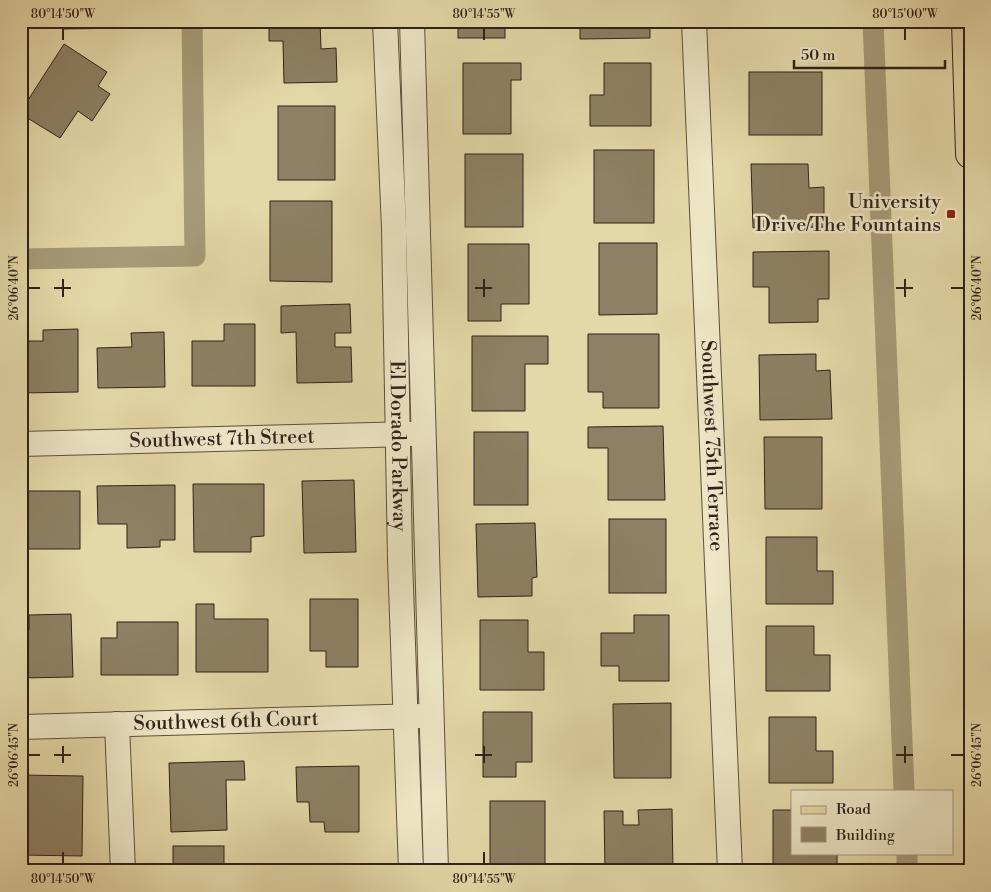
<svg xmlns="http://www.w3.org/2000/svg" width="991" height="892" viewBox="0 0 991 892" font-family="'Libre Bodoni',serif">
<rect width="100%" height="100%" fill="#e5d8a8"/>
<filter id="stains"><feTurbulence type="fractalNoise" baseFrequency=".004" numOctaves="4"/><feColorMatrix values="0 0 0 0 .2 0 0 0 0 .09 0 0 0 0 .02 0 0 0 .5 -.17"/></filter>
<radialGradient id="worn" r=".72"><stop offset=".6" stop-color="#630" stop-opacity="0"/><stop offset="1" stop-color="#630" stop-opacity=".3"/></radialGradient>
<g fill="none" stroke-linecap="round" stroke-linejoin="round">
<g stroke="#a79a78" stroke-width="21">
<path d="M873,21l31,770"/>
<path d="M21,259l174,-3 -3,-235"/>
<path d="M907,853v18"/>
</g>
</g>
<g fill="#8e8064" stroke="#30211b">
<path d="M62,21h70l1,7 -71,1z"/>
<path d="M269,21h51l1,28 15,-1 1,34 -53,1 -1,-42h-14z"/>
<rect x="458" y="21" width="47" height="17"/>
<path d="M580,21h70v17l-70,1z"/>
<path d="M64,44l43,28 -9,14 12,8 -18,27 -14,-10 -18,27 -39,-24v-3z"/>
<path d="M463,63h58v17h-10v54h-48z"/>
<path d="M604,63h47v63h-61v-31h14z"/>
<rect x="749" y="72" width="73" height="63"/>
<rect x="278" y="106" width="57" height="74"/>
<rect x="594" y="150" width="60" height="73"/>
<rect x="465" y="154" width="58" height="73"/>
<path d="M751,164h57l1,24 15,-1v40l-71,1z"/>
<path d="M270,201h62v81l-62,-1z"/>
<path d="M599,243h58v71l-58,1z"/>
<path d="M468,244h61v60h-28v17h-33z"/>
<path d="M829,251v48h-11v23l-49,1v-36h-16v-35z"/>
<path d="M350,304l1,29h-16v14h16l1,35 -55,1 -1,-51 -15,1v-27z"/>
<path d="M224,324h31v62h-63v-45h32z"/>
<path d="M78,329v63l-57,1v-52h22v-11z"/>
<path d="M164,332l1,55 -67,1 -1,-40 35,-1 -1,-14z"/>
<path d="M588,334h71v74h-56v-16h-15z"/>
<path d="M472,336h76v28h-23v47h-53z"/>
<path d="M816,354v17l14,-1 2,49 -72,1 -1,-65z"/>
<path d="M663,426l2,74h-57v-52h-20v-21z"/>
<rect x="474" y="432" width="54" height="73"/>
<path d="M764,437h58v72h-57z"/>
<path d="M354,480l2,72 -52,1 -2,-72z"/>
<path d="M193,484h71v52l-13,1v15h-57z"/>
<path d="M175,485v55h-15v7l-33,1v-24h-29l-1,-38z"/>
<rect x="21" y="491" width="59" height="58"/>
<rect x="609" y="519" width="57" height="74"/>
<path d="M535,523l2,54 -5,1v18l-54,1 -2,-73z"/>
<path d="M766,537h51v34h16v33h-67z"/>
<path d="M310,599h48v68h-32v-16h-16z"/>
<path d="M196,604h18v15h54v53h-72z"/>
<path d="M71,614l2,63 -52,1v-48h8v-15z"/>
<path d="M634,615h35v66h-50v-15h-18v-33h33z"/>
<path d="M480,620h48v32h16v38h-64z"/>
<path d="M117,622h61v53h-77v-37h16z"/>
<path d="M766,626h48v29h16v36h-64z"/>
<path d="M671,703v75h-57l-1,-74z"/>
<path d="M483,712h49v50h-16v15h-33z"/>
<path d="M769,717h47v34h17v32h-64z"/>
<path d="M244,761l1,19h-19l1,50 -56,2 -2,-69z"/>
<path d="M359,766v66h-34l-1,-10h-14l-1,-20h-12l-1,-35z"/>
<path d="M21,775l62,1 -1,80 -61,-1z"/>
<rect x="490" y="801" width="55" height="70"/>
<path d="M672,809l1,62h-68l-1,-60h19v14h16l-1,-15z"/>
<path d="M773,810h19v43h45v18h-64z"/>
<rect x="173" y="846" width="51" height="25"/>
</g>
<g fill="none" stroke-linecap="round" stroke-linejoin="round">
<defs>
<g id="minor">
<path id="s1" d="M385,21l9,207 6,331 11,312"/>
<path d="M412,21l24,850"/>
<path id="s2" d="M694,21l36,850"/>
<path id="s3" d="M21,444l391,-10"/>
<path d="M117,724l6,147"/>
<path id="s4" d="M21,727l401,-11"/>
</g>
<path id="primary" d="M966,21l4,133"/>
</defs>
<use href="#minor" stroke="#5d4f3e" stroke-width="26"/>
<use href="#primary" stroke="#30211b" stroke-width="30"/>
<use href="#minor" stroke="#eee6c6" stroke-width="24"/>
<use href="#primary" stroke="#e5d8a8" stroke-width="28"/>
</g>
<path fill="none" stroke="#30211b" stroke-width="2" d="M63,28v12M484,28v12M905,28v12M63,279v18M484,279v18M905,279v18M28,288h12M54,288h17M475,288h17M896,288h17M951,288h13M63,746v17M484,746v17M905,746v17M28,755h12M54,755h17M475,755h17M896,755h17M951,755h13M63,852v12M484,852v12"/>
<rect fill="#8f2418" stroke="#eee6c6" stroke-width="2" x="946" y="209" width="10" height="10" rx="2.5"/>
<g text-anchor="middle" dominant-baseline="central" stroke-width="5" stroke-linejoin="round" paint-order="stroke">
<g font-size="20" fill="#30211b" stroke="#eee6c6" text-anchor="end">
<text x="941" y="202">University<tspan x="941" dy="23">Drive/The Fountains</tspan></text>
</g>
<g font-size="20" fill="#30211b" stroke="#eee6c6">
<text stroke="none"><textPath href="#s3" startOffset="201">Southwest 7th Street</textPath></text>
<text stroke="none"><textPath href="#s1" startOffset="425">El Dorado Parkway</textPath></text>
<text stroke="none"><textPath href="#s2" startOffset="425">Southwest 75th Terrace</textPath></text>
<text stroke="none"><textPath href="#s4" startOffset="205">Southwest 6th Court</textPath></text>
</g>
</g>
<rect width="991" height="892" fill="none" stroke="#e5d8a8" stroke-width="55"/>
<rect x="791" y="790" width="162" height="65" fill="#eee6c6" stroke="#a29782"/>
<rect x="801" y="806" width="25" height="8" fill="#e5d8a8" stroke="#a29782"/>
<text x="836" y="814" font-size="15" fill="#30211b">Road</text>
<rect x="801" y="827" width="25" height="15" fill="#8e8064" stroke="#a29782"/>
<text x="836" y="840" font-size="15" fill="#30211b">Building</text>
<path d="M794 60v8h151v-8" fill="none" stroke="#30211b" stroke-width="2.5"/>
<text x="801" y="60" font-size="15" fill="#30211b" stroke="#eee6c6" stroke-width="4" paint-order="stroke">50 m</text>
<rect x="28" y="28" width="936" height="836" fill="none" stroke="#30211b" stroke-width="2"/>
<g font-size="12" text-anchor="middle" fill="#30211b">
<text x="63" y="18">80°14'50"W</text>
<text x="484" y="18">80°14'55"W</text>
<text x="905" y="18">80°15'00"W</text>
<text transform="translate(977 288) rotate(-90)" y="4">26°06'40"N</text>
<text transform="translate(14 288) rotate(-90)" y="4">26°06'40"N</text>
<text transform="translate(977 755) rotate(-90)" y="4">26°06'45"N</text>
<text transform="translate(14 755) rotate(-90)" y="4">26°06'45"N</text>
<text x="63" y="883">80°14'50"W</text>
<text x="484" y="883">80°14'55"W</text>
</g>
<rect width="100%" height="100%" filter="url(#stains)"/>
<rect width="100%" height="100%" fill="url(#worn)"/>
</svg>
